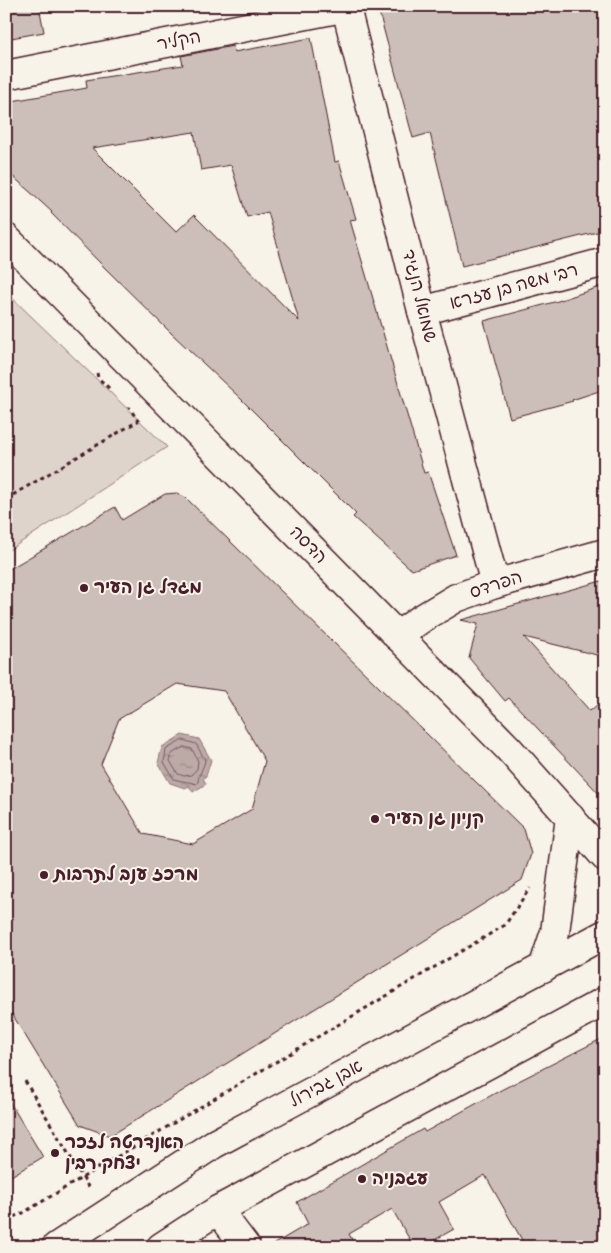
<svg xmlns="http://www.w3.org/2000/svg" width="611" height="1253" viewBox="0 0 611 1253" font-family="Mynerve,'Playpen Sans Hebrew',sans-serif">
<defs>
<pattern id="water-ripples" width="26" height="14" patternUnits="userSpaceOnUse" patternTransform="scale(1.25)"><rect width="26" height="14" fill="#bcaaa7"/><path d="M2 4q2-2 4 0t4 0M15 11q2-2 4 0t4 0" fill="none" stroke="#9b8a88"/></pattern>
</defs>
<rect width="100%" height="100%" fill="#f7f3e8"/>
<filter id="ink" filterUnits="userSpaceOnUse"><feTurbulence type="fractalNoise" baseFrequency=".02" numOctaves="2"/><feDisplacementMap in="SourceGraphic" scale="10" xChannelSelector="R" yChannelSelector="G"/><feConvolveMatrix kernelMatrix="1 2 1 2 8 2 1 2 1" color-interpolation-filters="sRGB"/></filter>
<g filter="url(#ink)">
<path fill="#ded4cc" stroke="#947a7c" d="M6,292l161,155 -161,105z"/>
<path fill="url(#water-ripples)" stroke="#8e7275" d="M182,735l17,4 12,21 -5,16 -3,2 3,6 -13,8 -4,-6 -4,2 -15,-5 -12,-20 4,-16z"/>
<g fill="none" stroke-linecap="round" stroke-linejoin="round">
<g stroke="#78575d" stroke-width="1">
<path d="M183,740l13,4 9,16c-1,8 -7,15 -7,22l-2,2c-7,-3 -14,-2 -22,-5l-10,-17 2,-12z"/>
<path d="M184,747l8,2 6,12 -1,8 -6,6 -7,1 -6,-2 -8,-13 2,-7z"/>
</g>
</g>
<g fill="#ccbfb9" stroke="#4a1f2b" fill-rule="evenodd">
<path d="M6,6h33l5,26 -38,7z"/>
<path d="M402,6h199l4,15v209l-143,36 -32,-133 -17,5 -34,-126z"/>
<path d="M311,38l24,124 4,-1 17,58 -6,1 74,253 4,-1 28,83 -44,15 -59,-53 3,-3 -117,-117 -69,-65 -64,-63 -55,-56 1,-1 -46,-42v-68l81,-14 -1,-8 97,-15 -2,-9 52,-10 1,6zM194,132l7,38 30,-5 16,52 21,-5 31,109 -105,-106 -18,17 -84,-84z"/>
<path d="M605,285v104l-33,11 1,1 -63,17 -26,-97 74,-20z"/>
<path d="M177,493l9,5 338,331 7,25 -9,26 -412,256 -30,-11 -74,-121v-433l109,-64 7,13 43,-26zM177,684l47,7 41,70 -13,48 -59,35 -50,-10 -42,-70 18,-45z"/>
<path d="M605,580v77l-81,-20 66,74 15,-13v102l-96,-102 -4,3 -36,-43 9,-34 -17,-4z"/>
<path d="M605,1037v210h-79l-41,-72 -46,27 15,27 -32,18h-8l-22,-38 -43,25 7,13h-87l39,-23 -11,-22 126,-73 2,3 76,-42z"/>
<path d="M6,1096l37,61 -37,22z"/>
</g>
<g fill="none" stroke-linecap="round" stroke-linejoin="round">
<defs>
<g id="street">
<path d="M346,8l76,303 73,273"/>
<path d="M6,75l346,-69"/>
<path d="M6,238l502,510 97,109"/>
<path d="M422,311l183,-49"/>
<path d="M397,636l24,-17 35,-21 39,-14 110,-31"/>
<path d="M218,1210l28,37"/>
</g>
<g id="secondary">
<path d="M543,968l12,-36 15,-115"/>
<path d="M56,1247l158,-103 391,-210"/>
<path d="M161,1247l57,-37 387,-209"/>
</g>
</defs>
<use href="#street" stroke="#4a1f2b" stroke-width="31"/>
<use href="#secondary" stroke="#4a1f2b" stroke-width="31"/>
<g stroke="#4a1f2b" stroke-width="3" stroke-dasharray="4 4" stroke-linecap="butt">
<path d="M97,373l1,5 12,11"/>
<path d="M6,499l132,-78 -9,-14"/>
<path d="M25,1081l65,109"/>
<path d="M6,1220l17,-7 482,-288 25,-37"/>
</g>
<use href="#street" stroke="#f7f3e8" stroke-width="28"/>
<use href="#secondary" stroke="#f7f3e8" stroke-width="28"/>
</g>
</g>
<g fill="#4a1f2b" stroke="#f7f3e8" stroke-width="2">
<circle cx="84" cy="588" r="5"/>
<circle cx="375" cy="819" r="5"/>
<circle cx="44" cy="875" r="5"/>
<circle cx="55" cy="1153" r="5"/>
<circle cx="362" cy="1179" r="5"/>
</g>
<g text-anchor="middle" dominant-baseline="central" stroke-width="4" stroke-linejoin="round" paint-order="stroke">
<g font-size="18" fill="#4a1f2b" stroke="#f7f3e8">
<text transform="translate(179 41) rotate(-11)">הקליר</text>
<text transform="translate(514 287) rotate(-15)">רבי משה בן עזרא</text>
<text transform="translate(419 296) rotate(76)">שמואל הנגיד</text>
<text transform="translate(308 545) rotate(46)">הדסה</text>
<text transform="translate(496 585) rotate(-18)">הפרדס</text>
<text transform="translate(326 1084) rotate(-28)">אבן גבירול</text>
</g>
<g font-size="18" font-weight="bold" fill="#4a1f2b" stroke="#f7f3e8" text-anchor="start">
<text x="94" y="588">מגדל גן העיר</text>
<text x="385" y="819">קניון גן העיר</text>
<text x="54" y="875">מרכז ענב לתרבות</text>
<text x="65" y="1143">האנדרטה לזכר<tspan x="65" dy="21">יצחק רבין</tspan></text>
<text x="372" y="1179">עגבניה</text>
</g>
</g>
<rect width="611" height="1253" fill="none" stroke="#f7f3e8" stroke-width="25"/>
<rect x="12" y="12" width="586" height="1228" fill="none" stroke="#4a1f2b" stroke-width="2" filter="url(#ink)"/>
</svg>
